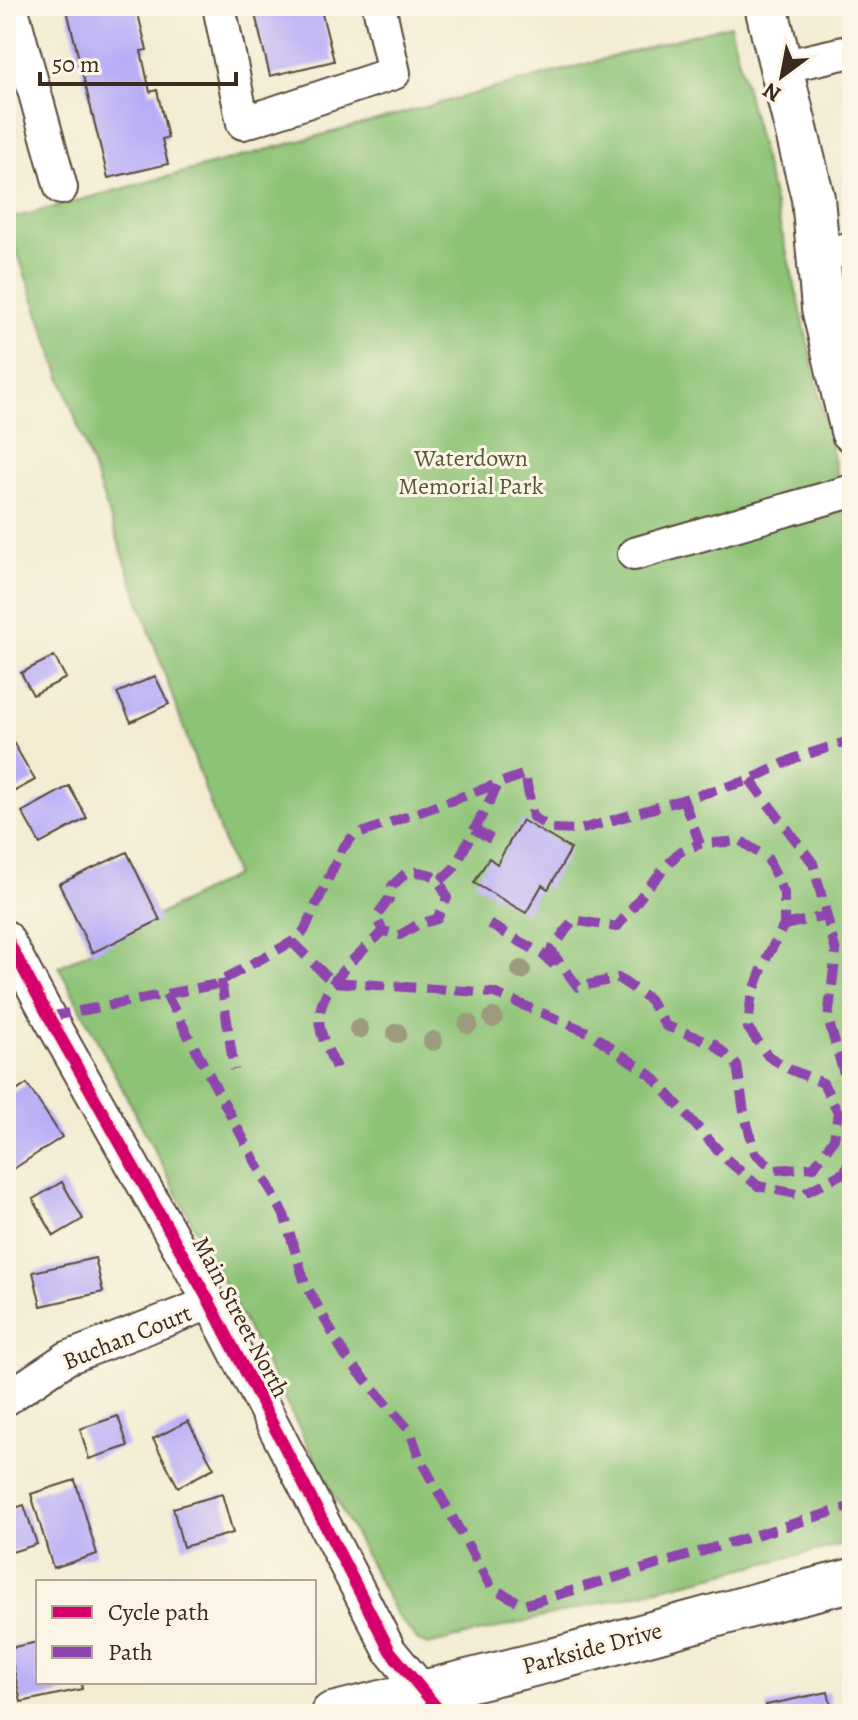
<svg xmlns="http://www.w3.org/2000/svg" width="858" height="1720" viewBox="0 0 858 1720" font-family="Alegreya,serif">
<rect width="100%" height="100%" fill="#fcf5e5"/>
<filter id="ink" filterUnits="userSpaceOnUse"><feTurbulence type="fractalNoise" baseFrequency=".0125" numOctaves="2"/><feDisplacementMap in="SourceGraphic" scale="16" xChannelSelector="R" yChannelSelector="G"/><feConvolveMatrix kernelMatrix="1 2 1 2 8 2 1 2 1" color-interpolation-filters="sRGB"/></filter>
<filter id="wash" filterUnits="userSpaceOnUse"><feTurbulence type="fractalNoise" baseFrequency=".006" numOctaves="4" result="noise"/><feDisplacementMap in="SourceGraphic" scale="32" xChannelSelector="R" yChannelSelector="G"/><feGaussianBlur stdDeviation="1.8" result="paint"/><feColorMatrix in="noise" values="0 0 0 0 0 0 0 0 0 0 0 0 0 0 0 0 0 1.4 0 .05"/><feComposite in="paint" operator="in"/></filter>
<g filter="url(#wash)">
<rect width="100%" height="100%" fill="#f3ecd3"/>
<path fill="#8dc376" stroke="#64764a" stroke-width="2" d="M730,25l68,273 54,242v1002l-424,103 -10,-4 -22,-27 -337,-647 176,-92 -229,-655z"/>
<g id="blocks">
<g fill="#b7abf8">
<path d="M66,6h70l11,44 -6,1 9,41 7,-2 11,48 -6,1 6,25 -60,14z"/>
<path d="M253,6h67l14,55 -64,15z"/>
<path d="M54,656l12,22 -33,17 -12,-22z"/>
<path d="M155,676l14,28 -38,18 -14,-29z"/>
<path d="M10,737l25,43 -29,16v-57z"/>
<path d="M69,786l18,32 -47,26 -18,-32z"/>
<path d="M522,820l49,29 -23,40 -6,-4 -16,28 -52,-30 15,-25 8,6z"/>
<path d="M127,852l33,68 -68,33 -33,-69z"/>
<path d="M27,1084l35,53 -56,37v-76z"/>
<path d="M62,1182l21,37 -29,17 -21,-37z"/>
<path d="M95,1258l8,34 -62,14 -8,-34z"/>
<path d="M118,1416l10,30 -39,13 -9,-30z"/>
<path d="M188,1421l26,47 -36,19 -25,-48z"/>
<path d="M75,1480l22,74 -44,14 -22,-74z"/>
<path d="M222,1494l11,39 -50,14 -10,-39z"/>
<path d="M24,1505l13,39 -31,10v-43z"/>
<path d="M38,1642v40h43l1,7 -61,13 -12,-54z"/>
<path d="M828,1692l5,22h-65l-2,-9z"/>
</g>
</g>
</g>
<g filter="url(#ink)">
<use href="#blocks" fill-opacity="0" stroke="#574739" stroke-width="2"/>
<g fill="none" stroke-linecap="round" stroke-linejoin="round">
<defs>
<g id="minor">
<path d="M11,6l50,182"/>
<path d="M219,6l24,117 151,-50 -15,-67"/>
<path d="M781,67l71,-16"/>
<path d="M819,256l33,-8"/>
<path d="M634,554l218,-63"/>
<path d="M6,937l43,80 161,286 180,348 52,63"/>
<path d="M6,1399l61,-41 143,-55"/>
</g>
<g id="major">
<path d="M766,6l47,192 10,110 29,123"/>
<path d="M332,1714l213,-52 239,-65 68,-17"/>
</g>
</defs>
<use href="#minor" stroke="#574739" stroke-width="36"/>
<use href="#major" stroke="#574739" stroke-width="46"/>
<use href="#minor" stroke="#fff" stroke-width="32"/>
<use href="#major" stroke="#fff" stroke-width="42"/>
<g stroke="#8e44ad" stroke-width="10" stroke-dasharray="20 10" stroke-linecap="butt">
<path d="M750,780l63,83 23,89 -8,67 24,82"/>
<path d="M683,799l17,45 41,-3 27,18 16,34v32l-19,36 -14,38 -3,29 20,28 21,13 34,14 15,29 -4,27 -20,28 -39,3 -20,-17 -11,-41 -7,-47 -24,-22 -47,-17 -17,-27 -31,-21 -40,9 -27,-36 22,-31 44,7 33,-42 29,-33 21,-8"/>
<path d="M474,829l24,14"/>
<path d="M441,880l13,-12 45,-85"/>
<path d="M489,924l53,30 12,11"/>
<path d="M784,925l42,-9"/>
<path d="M292,942l40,40 162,11 96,40 61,42 74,83 33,28 43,9 44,-23 7,6"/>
<path d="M221,980l13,90"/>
<path d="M166,994l118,221 21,68 40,73 65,75 10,28 71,128 33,18 328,-99"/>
<path d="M49,1017l164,-32 79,-43 12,-11 38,-82 11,-13 172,-62 8,43 19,12 27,1 171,-50 45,-22 57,-18"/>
<path d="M336,1068c-5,-13 -14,-28 -16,-41 -6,-40 39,-71 63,-96l17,4 19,-11 18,-5 10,-21c-9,-24 -15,-26 -40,-26l-15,14 -3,13 -13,18 7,14"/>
<path d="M845,1172l7,-22"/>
</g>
<defs>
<path id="cycleway" d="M6,937l43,80 161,286 180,348 52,63"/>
</defs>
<use href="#cycleway" stroke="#fcf5e5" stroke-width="17"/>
<use href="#cycleway" stroke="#d6006c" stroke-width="12"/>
</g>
<g fill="#9c9b7e">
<circle cx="521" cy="970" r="10"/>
<circle cx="493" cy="1018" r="10"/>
<circle cx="468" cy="1024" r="10"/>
<circle cx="359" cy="1029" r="10"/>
<circle cx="397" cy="1033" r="10"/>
<circle cx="433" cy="1041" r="10"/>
</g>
</g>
<g text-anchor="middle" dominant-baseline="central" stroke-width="6" stroke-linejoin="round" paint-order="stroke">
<g font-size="24" fill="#545838" stroke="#fcf5e5">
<text x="471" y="458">Waterdown<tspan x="471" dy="28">Memorial Park</tspan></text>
</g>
<g font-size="24" fill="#3b2a1e" stroke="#fcf5e5">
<text transform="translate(241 1317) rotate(62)">Main Street North</text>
<text transform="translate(127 1337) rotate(-22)">Buchan Court</text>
<text transform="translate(592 1648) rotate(-15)">Parkside Drive</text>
</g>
</g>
<rect width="858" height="1720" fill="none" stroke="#fcf5e5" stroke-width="32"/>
<rect x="36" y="1580" width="280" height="104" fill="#fcf5e5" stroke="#afa495" stroke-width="2"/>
<rect x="52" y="1606" width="40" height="12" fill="#d6006c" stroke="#afa495" stroke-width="2"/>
<text x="108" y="1620" font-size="24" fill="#3b2a1e">Cycle path</text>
<rect x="52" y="1646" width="40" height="12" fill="#8e44ad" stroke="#afa495" stroke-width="2"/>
<text x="108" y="1660" font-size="24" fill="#3b2a1e">Path</text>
<g transform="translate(782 76) rotate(212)" stroke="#fcf5e5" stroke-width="6" paint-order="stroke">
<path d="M0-6L14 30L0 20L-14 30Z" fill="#3b2a1e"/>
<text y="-12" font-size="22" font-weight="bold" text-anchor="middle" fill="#3b2a1e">N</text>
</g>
<path d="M40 72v12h196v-12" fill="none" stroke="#3b2a1e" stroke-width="4"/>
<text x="52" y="72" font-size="24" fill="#3b2a1e" stroke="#fcf5e5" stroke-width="6" paint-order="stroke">50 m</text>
</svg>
